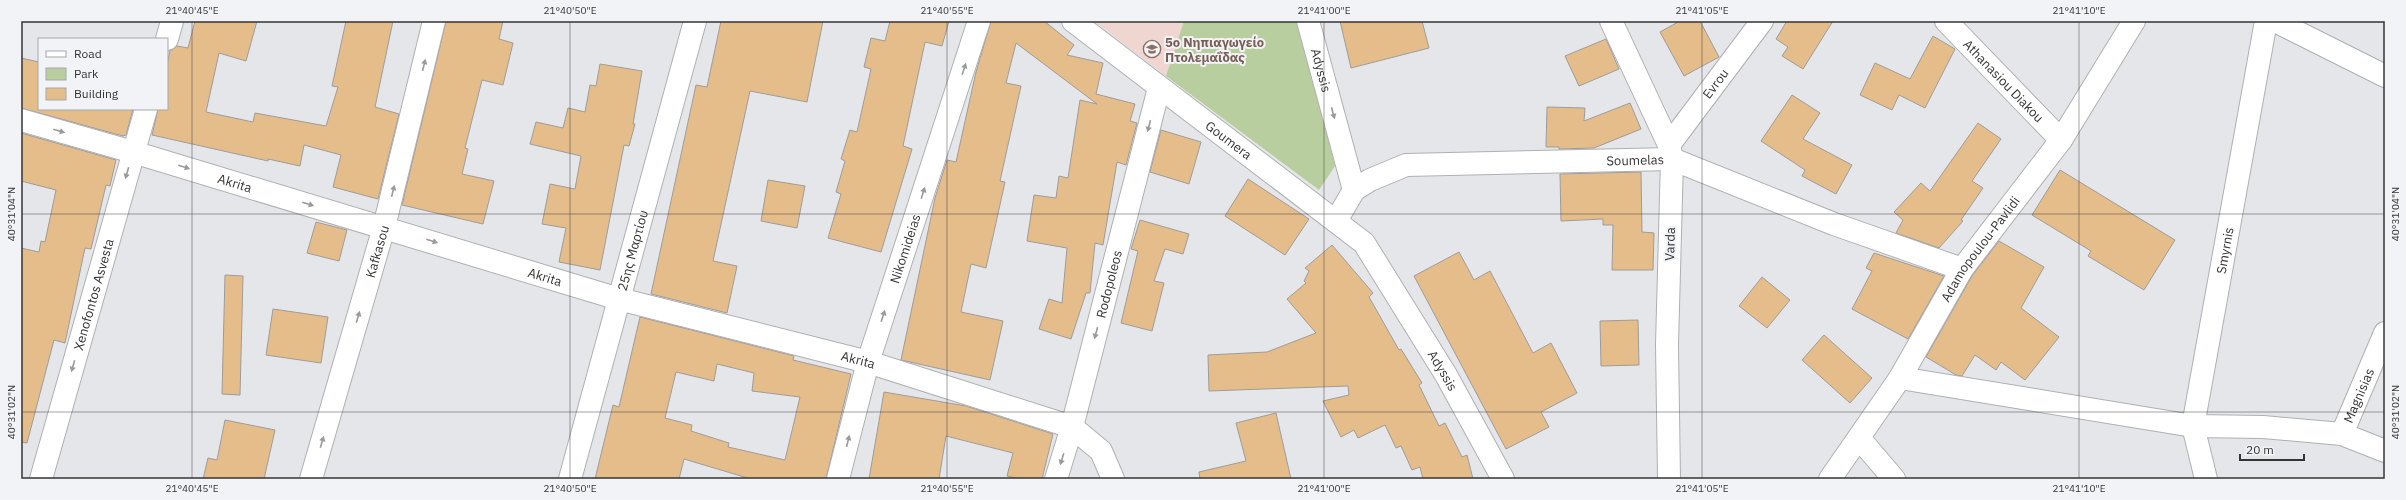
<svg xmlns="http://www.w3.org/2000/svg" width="2406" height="500" viewBox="0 0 2406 500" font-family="'IBM Plex Sans',sans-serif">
<rect width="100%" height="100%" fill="#e5e6e9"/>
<path fill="#f0d6d0" d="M1094,21h90l-18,55z"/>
<path fill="#b9ce9f" d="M1184,21h116l35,145 -16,24 -153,-114z"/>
<g fill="#e5bd8b" stroke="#9e9c99" fill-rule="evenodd">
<path d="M195,21h62l-11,40 -27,-8 -13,59 47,10 2,-9 71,13 12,-39 -6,-1 14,-65h47l-18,86 24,7 -21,85 -45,-12 8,-32 -37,-10 -4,21 -32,-7v2l-116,-26 6,-26h9v-44l3,-14 7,-5 11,2z"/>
<path d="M446,21h57l-4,18 14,4 -10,42 -21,-5 -17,68 3,1 -6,25 32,7 -11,43 -81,-19z"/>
<path d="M721,21h102l-16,81 -57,-11 -37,170 24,5 -10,47 -76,-19 45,-209 11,2z"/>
<path d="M890,21h59l-7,25 -17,-4 -22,104 9,3 -31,103 -53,-14 13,-44 -5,-2 9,-31 -4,-2 9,-29 7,2 14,-63 -7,-2 7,-29 14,3z"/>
<path d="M991,21h53l30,24 -7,10 36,8 -7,31 39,10 -5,17 7,2 -11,42 -9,-3 -14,83 -8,-2 -5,50h-4l-15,46 -32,-10 10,-30 13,4 5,-55 -40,-7 7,-46 22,3 3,-22 9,2 12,-78 17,4 -81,-61 -10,40 15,3 -21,95 5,1 -19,86 -15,-4 -10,48 42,9 -13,59 -89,-20 34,-162 12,-38 9,2 20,-90z"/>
<path d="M1340,21h82l7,27 -78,20z"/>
<path d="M1680,21h20l19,36 -35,19 -24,-44z"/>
<path d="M1787,21h46l-30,48 -21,-13 6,-9 -12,-8z"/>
<path d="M1933,36l22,13 -30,59 -26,-13 -7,15 -32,-15 15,-32 35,16z"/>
<path d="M1606,39l13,30 -40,17 -14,-30z"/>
<path d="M21,58l18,4v47h94l-7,26 -3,1 -102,-28z"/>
<path d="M600,64l42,7 -9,53h2l-6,22 -5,-1 -24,125 -41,-8 7,-34 -24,-4 8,-40 25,5 6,-33 -51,-12 6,-22 27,6 5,-20 17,4 5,-27 6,1z"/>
<path d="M1792,95l28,18 -17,26 49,26 -16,29 -34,-18 3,-6 -44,-29z"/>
<path d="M1630,103l11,26 -47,19 -35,1v-2h-13l1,-40 38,1 -1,13z"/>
<path d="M1978,123l23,16 -29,42 11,7 -22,32 2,1 -24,27 -43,-15 7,-13 -9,-8 27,-29 9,8z"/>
<path d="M1161,130l40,12 -12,42 -39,-12z"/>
<path d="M21,133l95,27 -6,26 -4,-1 -15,64 -6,-1 -20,95 -11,-3 -27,103 -6,-1v-194l18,4 2,-11 4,1 11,-52 -35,-9z"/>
<path d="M2060,170l115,70 -31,50 -56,-34 3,-5 -59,-36z"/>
<path d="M1641,172l1,60 12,1 -1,37h-41l1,-45h-10v-6l-42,2 -1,-47z"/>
<path d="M1248,179l61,40 -24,36 -60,-39z"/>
<path d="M768,180l37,6 -8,42 -36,-7z"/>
<path d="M1140,220l49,14 -6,20 -18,-5 -11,32 10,2 -12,48 -31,-8 17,-72 -7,-2z"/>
<path d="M316,222l31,8 -8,31 -32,-8z"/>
<path d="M1999,241l45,26 -23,41 38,29 -34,43 -24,-18 -5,8 -21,-15 -13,21 -6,-1 -30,-18 46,-81z"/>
<path d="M1332,245l41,48 -4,4 30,53 2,-1 21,34 -3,2 20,41 6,-3 17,34 5,-2 6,24h-50l-3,-12 -8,3 -11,-24 -5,2 -11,-23 -27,13 -4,-8 -13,7 -18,-36 26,-6 -1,-9 -139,5 -1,-36 59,-3 49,-19 -29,-34 19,-16 -2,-2 5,-10 -4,-3z"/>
<path d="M1459,252l15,28 16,-9 43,82 18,-10 26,50 -36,19 8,15 -43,22 -92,-173z"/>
<path d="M1874,253l70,23 -36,63 -56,-30 20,-38 -6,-3z"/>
<path d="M225,275l18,1 -3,119 -18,-1z"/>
<path d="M1762,277l28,23 -23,28 -28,-22z"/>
<path d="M273,309l55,8 -7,46 -55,-8z"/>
<path d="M640,317l154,39 -1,4 58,14 -25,105h-75l-67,-20 -5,20h-84l18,-74 6,2zM717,364l37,9 -2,18 48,6 -15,63 -57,-13 1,-4 -38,-12 1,-6 -27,-7 11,-46 38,9z"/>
<path d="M1638,320l1,45 -38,1 -1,-45z"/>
<path d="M1824,335l48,43 -22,25 -48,-43z"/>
<path d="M884,392l82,14 87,28 -11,45h-22l-13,-3 6,-23 -67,-17 -7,43h-70z"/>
<path d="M1276,413l15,66h-91l-1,-7 47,-11 -10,-38z"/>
<path d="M225,420l50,10 -11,49h-61l5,-21 9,2z"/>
</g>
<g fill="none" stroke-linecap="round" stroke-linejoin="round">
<defs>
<g id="street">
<path id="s1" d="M1308,21l46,169"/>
<path d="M1611,21l58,124 3,14 -5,186 2,134"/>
<path id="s2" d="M1946,21l115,119"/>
<path d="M2275,21l110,55"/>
<path d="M167,39l5,-18"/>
<path id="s3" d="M21,120l112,32 486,147 249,63 204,65 29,24 12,28"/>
<path id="s4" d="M1669,145l93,-124"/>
<path id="s5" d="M1336,221l18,-31 16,-10 36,-15 266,-6 162,65 128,45"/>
<path d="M1900,378l293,48 70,1 79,7 43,17"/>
<path id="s6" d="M2342,434l43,-101"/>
<path d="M1859,438l35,41"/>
<path id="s7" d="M41,479l105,-370"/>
<path id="s8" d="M311,479l73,-252 50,-206"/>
<path id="s9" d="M838,479l30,-117 111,-341"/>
<path id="s10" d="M1056,479l16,-52 87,-339"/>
<path id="s11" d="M2206,479l-13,-53 73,-405"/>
</g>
<g id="secondary">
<path id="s12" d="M1073,21l291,222 82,132 57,104"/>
<path id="s13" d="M570,479l125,-458"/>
<path id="s14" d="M1830,479l70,-101 62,-109 99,-129 73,-119"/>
</g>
</defs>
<use href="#street" stroke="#afb0b3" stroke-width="24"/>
<use href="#secondary" stroke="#afb0b3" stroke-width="24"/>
<use href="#street" stroke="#fff" stroke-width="22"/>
<use href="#secondary" stroke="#fff" stroke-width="22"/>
</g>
<defs><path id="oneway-solid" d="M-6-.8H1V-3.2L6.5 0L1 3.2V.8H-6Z"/></defs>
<g fill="#9a9a9a">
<use href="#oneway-solid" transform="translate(424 65) rotate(-76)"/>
<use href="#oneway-solid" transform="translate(964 69) rotate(-72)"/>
<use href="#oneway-solid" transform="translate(1333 113) rotate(75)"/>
<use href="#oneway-solid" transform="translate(1149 126) rotate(104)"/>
<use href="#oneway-solid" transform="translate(59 131) rotate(16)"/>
<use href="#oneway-solid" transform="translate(184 167) rotate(17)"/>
<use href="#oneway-solid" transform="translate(127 173) rotate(106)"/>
<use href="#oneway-solid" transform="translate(393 191) rotate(-76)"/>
<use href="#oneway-solid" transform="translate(923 193) rotate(-72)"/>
<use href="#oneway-solid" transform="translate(308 204) rotate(17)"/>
<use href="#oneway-solid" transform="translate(432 241) rotate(17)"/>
<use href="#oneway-solid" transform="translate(883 316) rotate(-72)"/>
<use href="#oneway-solid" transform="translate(358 317) rotate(-74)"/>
<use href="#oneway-solid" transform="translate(1096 333) rotate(105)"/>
<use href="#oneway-solid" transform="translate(73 366) rotate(106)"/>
<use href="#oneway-solid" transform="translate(848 441) rotate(-76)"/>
<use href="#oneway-solid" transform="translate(322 442) rotate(-74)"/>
<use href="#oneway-solid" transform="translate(1062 459) rotate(107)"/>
</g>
<path fill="none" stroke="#343435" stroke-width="1" stroke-opacity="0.45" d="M192,21v458M570,21v458M947,21v458M1324,21v458M1702,21v458M2079,21v458M21,214h2364M21,412h2364"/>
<defs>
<symbol id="school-ring" viewBox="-11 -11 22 22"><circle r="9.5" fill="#f2f3f7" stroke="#8d6e63" stroke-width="1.5"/><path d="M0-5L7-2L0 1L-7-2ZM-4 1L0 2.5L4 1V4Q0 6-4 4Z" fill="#8d6e63"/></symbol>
</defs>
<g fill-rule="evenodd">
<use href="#school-ring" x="1142" y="39" width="20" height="20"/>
</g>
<g text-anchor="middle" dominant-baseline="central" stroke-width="4" stroke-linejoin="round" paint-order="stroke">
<g font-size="13" font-weight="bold" fill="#785e54" stroke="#f2f3f7" text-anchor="start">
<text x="1165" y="42">5ο Νηπιαγωγείο<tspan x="1165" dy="15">Πτολεμαΐδας</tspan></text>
</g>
<g font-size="13" fill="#343435" stroke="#f2f3f7">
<text stroke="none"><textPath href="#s1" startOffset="51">Adyssis</textPath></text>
<text stroke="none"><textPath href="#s2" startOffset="83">Athanasiou Diakou</textPath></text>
<text stroke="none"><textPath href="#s4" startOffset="77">Evrou</textPath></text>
<text stroke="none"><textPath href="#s12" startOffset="196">Goumera</textPath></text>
<text stroke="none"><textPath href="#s5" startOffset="323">Soumelas</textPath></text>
<text stroke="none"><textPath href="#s3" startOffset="223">Akrita</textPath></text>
<text transform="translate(1670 244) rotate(-88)">Varda</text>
<text stroke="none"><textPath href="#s9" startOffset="240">Nikomideias</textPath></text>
<text stroke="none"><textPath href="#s14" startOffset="275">Adamopoulou-Pavlidi</textPath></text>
<text stroke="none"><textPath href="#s13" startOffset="237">25ης Μαρτίου</textPath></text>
<text stroke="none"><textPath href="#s11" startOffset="233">Smyrnis</textPath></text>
<text stroke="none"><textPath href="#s8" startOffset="237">Kafkasou</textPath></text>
<text stroke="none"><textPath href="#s3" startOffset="547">Akrita</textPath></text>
<text stroke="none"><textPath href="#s10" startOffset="202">Rodopoleos</textPath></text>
<text stroke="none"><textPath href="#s7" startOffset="192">Xenofontos Asvesta</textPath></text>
<text stroke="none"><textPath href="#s3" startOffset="871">Akrita</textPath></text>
<text stroke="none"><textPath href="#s12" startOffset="516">Adyssis</textPath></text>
<text stroke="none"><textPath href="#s6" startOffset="42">Magnisias</textPath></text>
</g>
</g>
<rect width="2406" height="500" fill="none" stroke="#f2f3f7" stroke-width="44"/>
<rect x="38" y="38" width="130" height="72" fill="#f2f3f7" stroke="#a6a7a9"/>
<rect x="46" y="51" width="20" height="6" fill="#ffffff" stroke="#a6a7a9"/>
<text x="74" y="58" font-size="12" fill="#343435">Road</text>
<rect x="46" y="68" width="20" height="12" fill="#b9ce9f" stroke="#a6a7a9"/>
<text x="74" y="78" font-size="12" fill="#343435">Park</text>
<rect x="46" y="88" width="20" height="12" fill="#e5bd8b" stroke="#a6a7a9"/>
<text x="74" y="98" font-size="12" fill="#343435">Building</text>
<path d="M2240 454v6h64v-6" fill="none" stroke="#343435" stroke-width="2"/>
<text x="2246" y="454" font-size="12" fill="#343435" stroke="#f2f3f7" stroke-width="3" paint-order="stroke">20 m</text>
<rect x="22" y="22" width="2362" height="456" fill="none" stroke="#343435" stroke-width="1.5"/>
<g font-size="10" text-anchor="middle" fill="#343435">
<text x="192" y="14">21°40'45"E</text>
<text x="570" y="14">21°40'50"E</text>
<text x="947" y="14">21°40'55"E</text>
<text x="1324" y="14">21°41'00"E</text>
<text x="1702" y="14">21°41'05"E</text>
<text x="2079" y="14">21°41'10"E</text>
<text transform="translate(11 214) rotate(-90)" y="4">40°31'04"N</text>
<text transform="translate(2395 214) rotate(-90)" y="4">40°31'04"N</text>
<text transform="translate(11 412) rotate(-90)" y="4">40°31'02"N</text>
<text transform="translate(2395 412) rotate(-90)" y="4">40°31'02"N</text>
<text x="192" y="492">21°40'45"E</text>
<text x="570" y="492">21°40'50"E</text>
<text x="947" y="492">21°40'55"E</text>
<text x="1324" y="492">21°41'00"E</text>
<text x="1702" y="492">21°41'05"E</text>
<text x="2079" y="492">21°41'10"E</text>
</g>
</svg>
